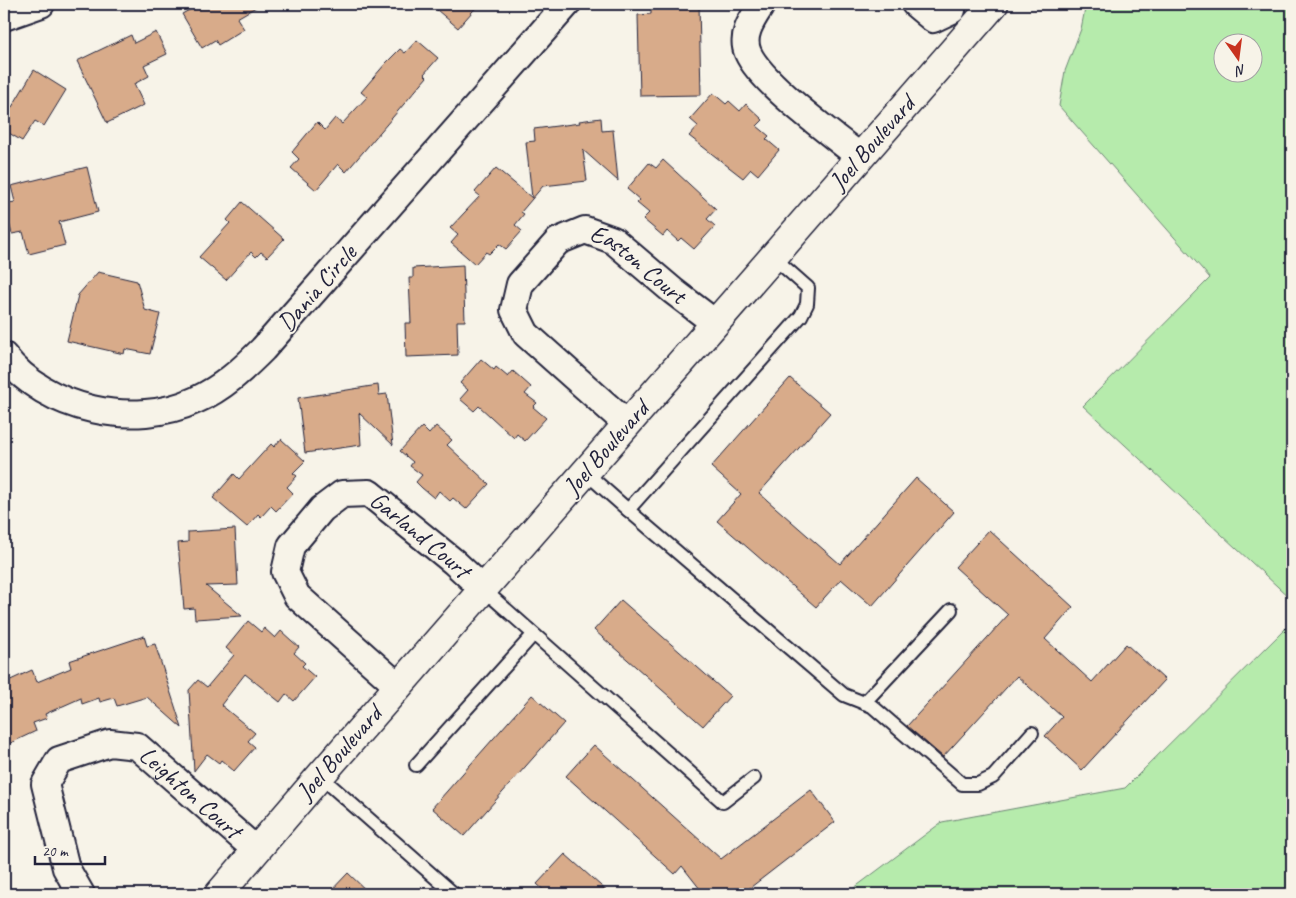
<svg xmlns="http://www.w3.org/2000/svg" width="1296" height="898" viewBox="0 0 1296 898" font-family="Caveat,sans-serif">
<rect width="100%" height="100%" fill="#f7f3e8"/>
<filter id="ink" filterUnits="userSpaceOnUse"><feTurbulence type="fractalNoise" baseFrequency=".02" numOctaves="2"/><feDisplacementMap in="SourceGraphic" scale="10" xChannelSelector="R" yChannelSelector="G"/><feConvolveMatrix kernelMatrix="1 2 1 2 8 2 1 2 1" color-interpolation-filters="sRGB"/></filter>
<g filter="url(#ink)">
<g fill="#b6ebac" stroke="#6c8674" fill-rule="evenodd">
<path d="M1086,4h206v596l-209,-194 127,-128 -151,-172 6,-35 16,-42zM1224,42h30v30h-30z"/>
<path d="M1292,622v272h-446l96,-72 183,-34z"/>
</g>
<g fill="#d8ab8a" stroke="#22223b">
<path d="M200,4h61l-24,14 7,11 -26,16 -3,-5 -13,8 -20,-34z"/>
<path d="M430,4h49l-21,24z"/>
<path d="M651,4h48l2,91 -61,1 -2,-81 13,-1z"/>
<path d="M156,32l11,22 -23,11 5,11 -15,8 10,21 -37,18 -30,-62 54,-26 3,8z"/>
<path d="M417,40l21,18 -14,16 3,3 -81,95 -8,-8 -22,26 -25,-22 8,-9 -7,-7 25,-30 8,8 10,-12 7,6 25,-27 -6,-5 25,-29 14,-14 5,4z"/>
<path d="M34,70l32,20 -22,36 -9,-5 -13,20 -18,-11v-21l8,-2z"/>
<path d="M713,93l13,11 3,-3 11,10 6,-7 17,16 -6,6 12,10 -3,3 13,11 -21,25 -7,-6 -8,9 -54,-42 9,-10 -8,-7z"/>
<path d="M601,118l1,13 11,-1 5,51 -35,-31 4,31 -44,5 -22,26 3,2 -9,11 7,6 -16,18 -7,-5 -10,10 -3,-2 -11,12 -24,-21 7,-8 -8,-7 30,-32 -5,-4 21,-24 36,30 -6,-56 9,-1 -1,-12 46,-6 -1,-2z"/>
<path d="M663,160l53,49 -9,10 8,7 -21,23 -13,-11 -3,3 -11,-10 -4,5 -20,-17 6,-6 -12,-10 3,-3 -13,-11 22,-26 7,5z"/>
<path d="M87,167l11,45 -39,10 6,23 -36,9 -6,-22 -11,2 -8,-30 11,-2 -4,-16z"/>
<path d="M242,202l42,37 -17,18 -6,-5 -5,5 -5,-5 -25,28 -27,-23 31,-34 -3,-3z"/>
<path d="M463,265l2,56h-8l1,34 -52,2 -1,-34h6l-2,-45h4v-10z"/>
<path d="M98,272l39,9 8,29 15,4 -10,40 -25,-5 -1,5 -57,-13 11,-46z"/>
<path d="M481,359l13,11 2,-3 12,10 5,-6 18,16 -6,7 12,9 -4,4 13,11 -21,23 -8,-7 -3,4 -35,-32 -5,5 -14,-12 8,-9 -8,-7z"/>
<path d="M790,378l40,35 -71,80 81,71 76,-86 38,34 -82,94 -31,-27 -25,28 -99,-86 24,-27 -30,-27z"/>
<path d="M378,385l1,10 8,-1 6,51 -34,-32 2,32 -56,8 -7,-55z"/>
<path d="M436,426l16,14 -5,5 42,39 -23,25 -13,-11 -3,3 -11,-10 -5,7 -12,-10 -6,-6 6,-7 -12,-9 3,-4 -13,-11 22,-24 7,7z"/>
<path d="M281,439l24,22 -12,12 4,3 -10,11 6,6 -17,18 -5,-5 -10,11 -3,-3 -11,13 -34,-29 21,-24 5,5 32,-35 3,3z"/>
<path d="M235,529l3,56 -32,1 36,30 -47,3 -1,-11 -10,1 -6,-66 10,-1v-10z"/>
<path d="M989,530l84,77 -28,32 47,43 34,-38 39,36 -83,90 -37,-34 17,-19 -45,-41 -74,81 -36,-31 101,-111 -53,-48z"/>
<path d="M621,600l109,96 -27,30 -109,-96z"/>
<path d="M248,621l13,11 3,-4 11,10 6,-7 11,10 7,6 -5,6 11,10 -3,3 13,11 -21,24 -8,-7 -6,8 -35,-28 -24,31 34,28 -7,8 7,6 -21,24 -13,-11 -2,3 -12,-9 -13,17 -5,-81 9,-10 9,7 27,-32 -8,-7z"/>
<path d="M144,636l3,10 8,-2 27,84 -35,-31 -30,9 -3,-8 -14,4 -1,-4 -17,6 -1,-6 -36,16 2,4 -14,5 3,8 -32,15v-63l28,-13 5,12 34,-14 -2,-7z"/>
<path d="M532,695l32,28 -100,113 -32,-28z"/>
<path d="M594,745l127,114 90,-69 24,32 -93,72h-38l-22,-28 -7,8 -109,-98z"/>
<path d="M565,854l45,40h-62l-11,-10z"/>
<path d="M348,873l22,21h-42z"/>
</g>
<g fill="none" stroke-linecap="round" stroke-linejoin="round">
<defs>
<g id="lane">
<path d="M585,472l43,38 173,-194 6,-12 1,-16 -35,-31"/>
<path d="M628,510l216,185 28,11 90,78h16l15,-7 39,-44"/>
<path d="M483,589l240,213 31,-24"/>
<path d="M864,703l87,-93"/>
<path d="M416,765l117,-130"/>
<path d="M320,776l134,118"/>
</g>
<g id="street">
<path d="M762,4c-9,14 -22,31 -14,49 13,30 85,82 112,104"/>
<path d="M915,4l18,15 19,-9"/>
<path d="M4,17l37,-13"/>
<path d="M4,356c42,54 130,73 192,44 27,-12 47,-31 67,-51l304,-345"/>
<path id="s1" d="M627,424l-101,-90 -12,-24 6,-26 38,-43 27,-11 28,10 60,51 42,32"/>
<path id="s2" d="M398,686l-101,-90 -12,-24 6,-26 31,-37 20,-15 27,-1 85,69 29,27"/>
<path id="s3" d="M81,894l-15,-26 -21,-84 14,-24 51,-17 27,3 119,104"/>
</g>
<path id="secondary" d="M219,894l101,-118 674,-772"/>
</defs>
<use href="#lane" stroke="#22223b" stroke-width="16"/>
<use href="#street" stroke="#22223b" stroke-width="30"/>
<use href="#secondary" stroke="#22223b" stroke-width="31"/>
<use href="#lane" stroke="#f7f3e8" stroke-width="12"/>
<use href="#street" stroke="#f7f3e8" stroke-width="26"/>
<use href="#secondary" stroke="#f7f3e8" stroke-width="28"/>
</g>
</g>
<g text-anchor="middle" dominant-baseline="central" stroke-width="4" stroke-linejoin="round" paint-order="stroke">
<g font-size="25" fill="#22223b" stroke="#f7f3e8">
<text transform="translate(872 143) rotate(-49)">Joel Boulevard</text>
<text stroke="none"><textPath href="#s1" startOffset="339">Easton Court</textPath></text>
<text transform="translate(317 288) rotate(-49)">Dania Circle</text>
<text transform="translate(606 448) rotate(-49)">Joel Boulevard</text>
<text stroke="none"><textPath href="#s2" startOffset="355">Garland Court</textPath></text>
<text transform="translate(339 753) rotate(-49)">Joel Boulevard</text>
<text stroke="none"><textPath href="#s3" startOffset="296">Leighton Court</textPath></text>
</g>
</g>
<rect width="1296" height="898" fill="none" stroke="#f7f3e8" stroke-width="20"/>
<rect x="10" y="10" width="1276" height="878" fill="none" stroke="#22223b" stroke-width="2" filter="url(#ink)"/>
<g transform="translate(1238 58) rotate(166)"><circle r="24" fill="#f7f3e8" stroke="#a29fa3"/>
<path d="M0-4L9 19L0 12L-9 19Z" fill="#c8321e"/>
<text y="-8" font-size="14" font-weight="bold" text-anchor="middle" fill="#22223b">N</text>
</g>
<path d="M35 856v8h70v-8" fill="none" stroke="#22223b" stroke-width="2.5"/>
<text x="42" y="856" font-size="15" fill="#22223b" stroke="#f7f3e8" stroke-width="4" paint-order="stroke">20 m</text>
</svg>
